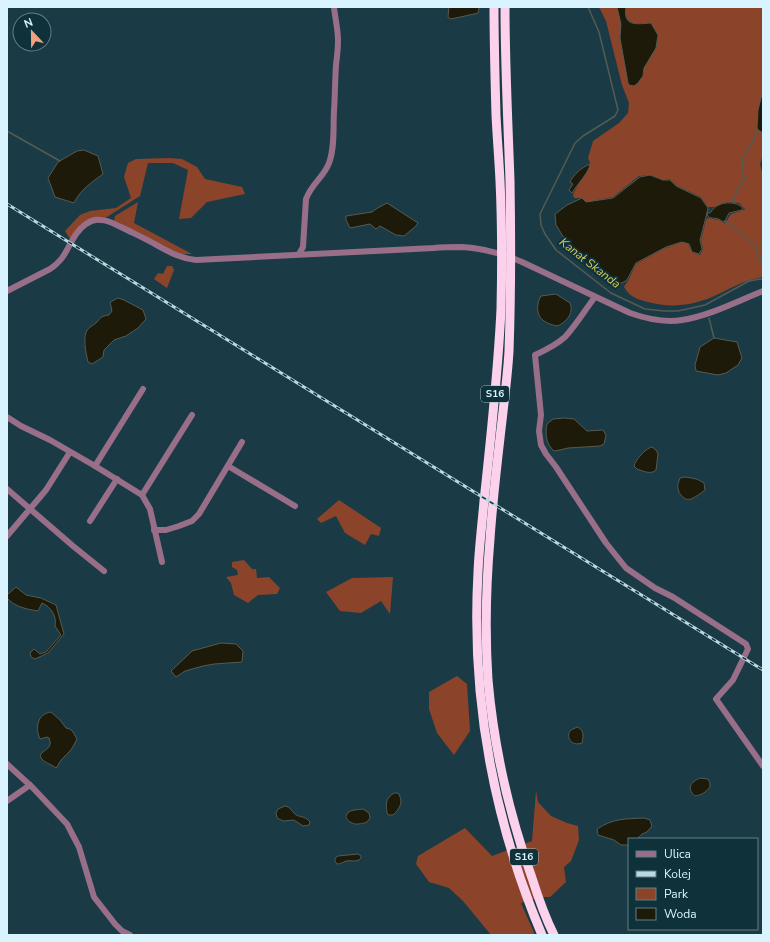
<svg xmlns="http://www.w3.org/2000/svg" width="770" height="942" viewBox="0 0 770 942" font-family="'Nunito Sans',sans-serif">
<rect width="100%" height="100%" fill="#1a3b45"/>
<g fill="#8b442a">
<path d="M599,7h18l4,17 -1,14 9,47 14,-9 1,-8 12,-20 2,-13 -7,-12c-15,1 -28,3 -25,-16h137v83l-5,40 5,3v22l-3,9 3,12v101c-20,3 -33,12 -51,20 -19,8 -40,11 -60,6 -7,-2 -14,-3 -20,-7 -3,-2 -6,-6 -8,-9l5,-8 7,-15 27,-15 19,-7 6,2 4,8 8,3 3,-6 -2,-9 5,-20 2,-2 11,2 5,3 2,-1 5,-8 13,-4 1,-1 -6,-6 -12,-1 -13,5h-6l-7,-10 -24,-11 -7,-7 -7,1 -13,-5 -11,1 -26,21 -27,5 -4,-4h-8l-1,-4 17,-31 -2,-5 5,-17 26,-18 9,-10 1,-10 -7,-18 -16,-64z"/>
<path d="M168,158l14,1 15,8 8,12 37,8 3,7 -38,8 -16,16 -12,1 9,-49 -15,-7h-25l-8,33 -33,21 -14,1 -23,21 -5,-8 15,-16 10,-4 26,-3 15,-10 -7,-21 4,-14 8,-4z"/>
<path d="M138,202l-4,21 58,31h-12l-66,-33 1,-5z"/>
<path d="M167,266h5l2,4 -7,18 -13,-9 4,-6 5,1z"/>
<path d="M339,500l42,28 -2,8 -8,-2 -6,11 -20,-12 -9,-17 -15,7 -4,-4z"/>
<path d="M244,560l8,9h4l1,9 12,-1 11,11 -3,6 -19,1 -10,8 -14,-8 -3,-12 -5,-6 12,-2 -1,-5 -5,-3v-5z"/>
<path d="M393,577l-3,37 -9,-13 -20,12 -21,-2 -14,-19 26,-14z"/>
<path d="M457,676l10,8 3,47 -16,24 -17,-22 -8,-24v-17z"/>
<path d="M536,791l2,11 13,14 16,7 11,3 1,14 -8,21 -7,6 2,15 -16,15h-9l-20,6 14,32h-44l-28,-34 -14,-13 -20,-6 -13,-18 2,-8 47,-28 27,28 40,-15z"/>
</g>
<g fill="#1d1a09" stroke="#555b52">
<path d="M449,7h29l1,2 -1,4 -4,1 -23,5 -3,-2z"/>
<path d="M617,7h9c-3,20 10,17 25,16l7,12 -2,13 -12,20 -1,8 -5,7 -4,3 -5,-1 -1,-2 -8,-45 1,-14z"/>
<path d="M763,90v43l-5,-3 -1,-2 1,-18z"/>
<path d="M84,150l14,6 5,18c-11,8 -23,16 -29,29l-19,-6 -7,-19 10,-16 19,-11z"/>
<path d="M590,164c-1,9 -13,20 -18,29l-3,-3 4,-6 -3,-2c4,-8 11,-14 20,-18z"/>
<path d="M650,175l13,5h7l6,6 25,12 7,10 -1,5h3c2,-3 5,-6 7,-7 8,-5 20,-4 26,2l-1,2 -13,3 -4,8 -2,1c-1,-1 -4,-3 -5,-3 -5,-2 -10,1 -11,-6l-7,27 2,9 -3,5 -7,-2 -3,-8 -7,-2 -16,5 -30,16 -9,17 -5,3 -8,-1 -23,-14 -13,-12 -9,-10 -13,-21 -1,-11 12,-9 15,-7 4,4 27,-4 27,-21z"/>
<path d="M387,203l31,20 -2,3 -12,10 -8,-1 -16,-9 -4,3 -6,-5 -20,4 -4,-8v-4l26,-4 4,-3z"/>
<path d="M556,294l14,9c0,1 2,5 1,7 0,7 -8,14 -14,16 -4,-1 -9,-2 -13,-5 -8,-5 -8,-17 -3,-25z"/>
<path d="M118,298l6,2 19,10 3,9 -8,9 -12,8 -12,4 -10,10 -1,7 -11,7 -4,-2c-2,-9 -6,-26 0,-33 2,-2 5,-4 8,-6 5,-6 6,-7 13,-8l3,-4 -2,-9z"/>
<path d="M714,338l23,4 5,16 -4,7 -12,8 -8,2 -22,-4 -1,-6 5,-18z"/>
<path d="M564,418l10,1 13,12 16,-1 3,5 -2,9 -4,2 -32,2 -8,2 -6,1c-8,-7 -9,-17 -7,-27l6,-5z"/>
<path d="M652,447l4,3 2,4 -2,16c-5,5 -13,1 -19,-1l-3,-3c2,-7 11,-17 18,-19z"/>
<path d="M685,477c8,1 13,2 19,6l1,7c-4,3 -9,7 -14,9 -6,3 -13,-6 -13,-11 -1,-3 1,-7 2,-10z"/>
<path d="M16,587l10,8 15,3 15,7 8,29 -16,19 -13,6 -4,-2 -1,-4 4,-4 6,5 6,-2 15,-17 -6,-9c2,-10 -4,-19 -13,-23l-4,8c-12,-2 -23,-4 -31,-13v-3z"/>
<path d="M221,643l15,1 7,7 -1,11 -28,2 -11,2 -18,5 -9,6 -5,-6 21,-20z"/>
<path d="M51,712l9,8 6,8 4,1 3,3 4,7c-2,4 -4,8 -7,12 -5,5 -10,9 -13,16l-1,1c-6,-5 -14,-5 -16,-13 6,-7 13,-7 9,-17l-2,-1 -7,2c-5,-11 -3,-25 11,-27z"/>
<path d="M577,727c8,3 6,10 5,16 -11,4 -17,-7 -11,-13 1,-1 5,-2 6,-3z"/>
<path d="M700,778l8,1 2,4v4c-4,5 -8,8 -15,9 -9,-8 -4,-14 5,-18z"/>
<path d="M394,793h4c6,8 2,16 -5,22h-4l-2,-2c-1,-10 -2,-14 7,-20z"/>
<path d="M285,806c6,1 6,5 10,8 5,4 9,1 15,8l-1,3 -6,1 -9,-6 -11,1 -6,-3 -1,-5 2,-4z"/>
<path d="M363,809l6,4 1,5 -3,4c-2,1 -6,2 -9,2 -5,1 -16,-5 -10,-11 3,-4 11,-3 15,-4z"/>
<path d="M644,818l6,2 2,6 -5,6 -5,2 -5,5h-8v6h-8l-7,-5 -16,-5 -1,-6c17,-11 28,-10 47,-11z"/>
<path d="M358,854l3,2v2l-2,2c-4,2 -9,0 -13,1 -3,1 -5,3 -9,3l-2,-3v-3l3,-2z"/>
</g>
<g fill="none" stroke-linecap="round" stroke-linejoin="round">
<g stroke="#555b52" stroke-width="1.5">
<path d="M588,7l11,25 19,78 -3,6 -32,20 -8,7 -35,71 1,11 4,9 11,16 55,43 34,16 19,2h14l27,-6 44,-24 11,-2h3"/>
<path d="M7,131l53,30"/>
<path d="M734,203c0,-7 4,-19 11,-22l-3,-16 2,-10 7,-10 7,-15"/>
<path d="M725,221l31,25 2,10 5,11"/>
<path d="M709,318l5,20"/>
</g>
<g stroke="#996e89" stroke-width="6">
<path d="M299,254l4,-7 3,-48c6,-16 18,-22 23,-36 6,-16 4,-35 5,-52 1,-15 1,-31 2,-46 1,-8 2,-16 2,-24 0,-12 -3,-23 -4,-34"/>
<path d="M7,291l43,-22c5,-3 8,-6 12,-11 8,-11 12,-26 24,-34 4,-3 10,-5 15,-4 8,0 15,5 22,8 10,5 19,9 28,14 15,8 27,16 45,18l238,-12c9,-1 18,-1 28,-1 21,1 41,7 60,15l108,51c17,6 34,10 52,7 27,-4 56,-19 81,-29"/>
<path d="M595,297c-10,13 -19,28 -30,40 -9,8 -19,13 -30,18l6,60 -2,16 2,14 5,9 10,13 50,76 20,25 29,20 18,9 73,47 2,5 -15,31 -17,19 47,67"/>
<path d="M7,417l14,9 29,14 45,26 47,29 8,14 12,53"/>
<path d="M95,466l48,-77"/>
<path d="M228,466l67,40"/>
<path d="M7,489l66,57 31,25"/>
<path d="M142,495l50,-80"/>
<path d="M90,521l27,-42"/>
<path d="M154,530h12l13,-4 13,-5 7,-7 43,-72"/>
<path d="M7,536l39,-46 24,-38"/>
<path d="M7,764l26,24 34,36 12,23 15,50 21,27 7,7 8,4"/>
<path d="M7,801l23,-16"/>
</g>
<g stroke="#fcd1ec" stroke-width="9">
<path d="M494,7c0,36 1,72 2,108 1,22 3,44 4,66 2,43 2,85 1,128 -3,64 -10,128 -17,192 -2,24 -5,47 -6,71 -7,125 15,247 64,363"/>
<path d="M505,7c0,58 3,116 5,174 1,57 1,114 -1,170 -1,18 -3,35 -5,52 -5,45 -11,91 -14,136 -4,47 -5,95 -2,141 6,68 21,134 44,198 6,19 13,39 22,57"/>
</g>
<defs>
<path id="rail" d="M7,204l756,466"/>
</defs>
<use href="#rail" stroke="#bbd7e1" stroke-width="3"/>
<use href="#rail" stroke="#0f313a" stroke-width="1.5" stroke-dasharray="4.5" stroke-linecap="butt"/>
</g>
<g text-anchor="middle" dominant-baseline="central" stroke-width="4" stroke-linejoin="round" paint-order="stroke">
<g fill="#0f313a" stroke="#9cbac3" stroke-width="1">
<rect x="481" y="386" width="28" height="16" rx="3"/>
<rect x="510" y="849" width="28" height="16" rx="3"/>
</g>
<g font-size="10" font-weight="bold" fill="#d9f4fe">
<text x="495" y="394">S16</text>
<text x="524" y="857">S16</text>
</g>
<g font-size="12" font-style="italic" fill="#dbc94c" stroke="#0f313a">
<text transform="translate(590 263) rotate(38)">Kanał Skanda</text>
</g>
</g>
<rect width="770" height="942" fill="none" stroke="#d9f4fe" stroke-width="16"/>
<rect x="628" y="838" width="130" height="92" fill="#0f313a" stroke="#607f88"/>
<rect x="636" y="851" width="20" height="6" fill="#996e89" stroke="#607f88"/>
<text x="664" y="858" font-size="12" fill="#d9f4fe">Ulica</text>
<rect x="636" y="871" width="20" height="6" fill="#bbd7e1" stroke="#607f88"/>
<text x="664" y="878" font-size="12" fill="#d9f4fe">Kolej</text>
<rect x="636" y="888" width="20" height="12" fill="#8b442a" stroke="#607f88"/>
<text x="664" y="898" font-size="12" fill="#d9f4fe">Park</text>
<rect x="636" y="908" width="20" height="12" fill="#1d1a09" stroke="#607f88"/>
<text x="664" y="918" font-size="12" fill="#d9f4fe">Woda</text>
<g transform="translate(32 32) rotate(338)"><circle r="19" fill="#0f313a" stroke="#607f88"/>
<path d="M0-3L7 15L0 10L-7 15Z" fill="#f3a082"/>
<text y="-6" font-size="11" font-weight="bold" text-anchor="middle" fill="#d9f4fe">N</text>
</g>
</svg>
